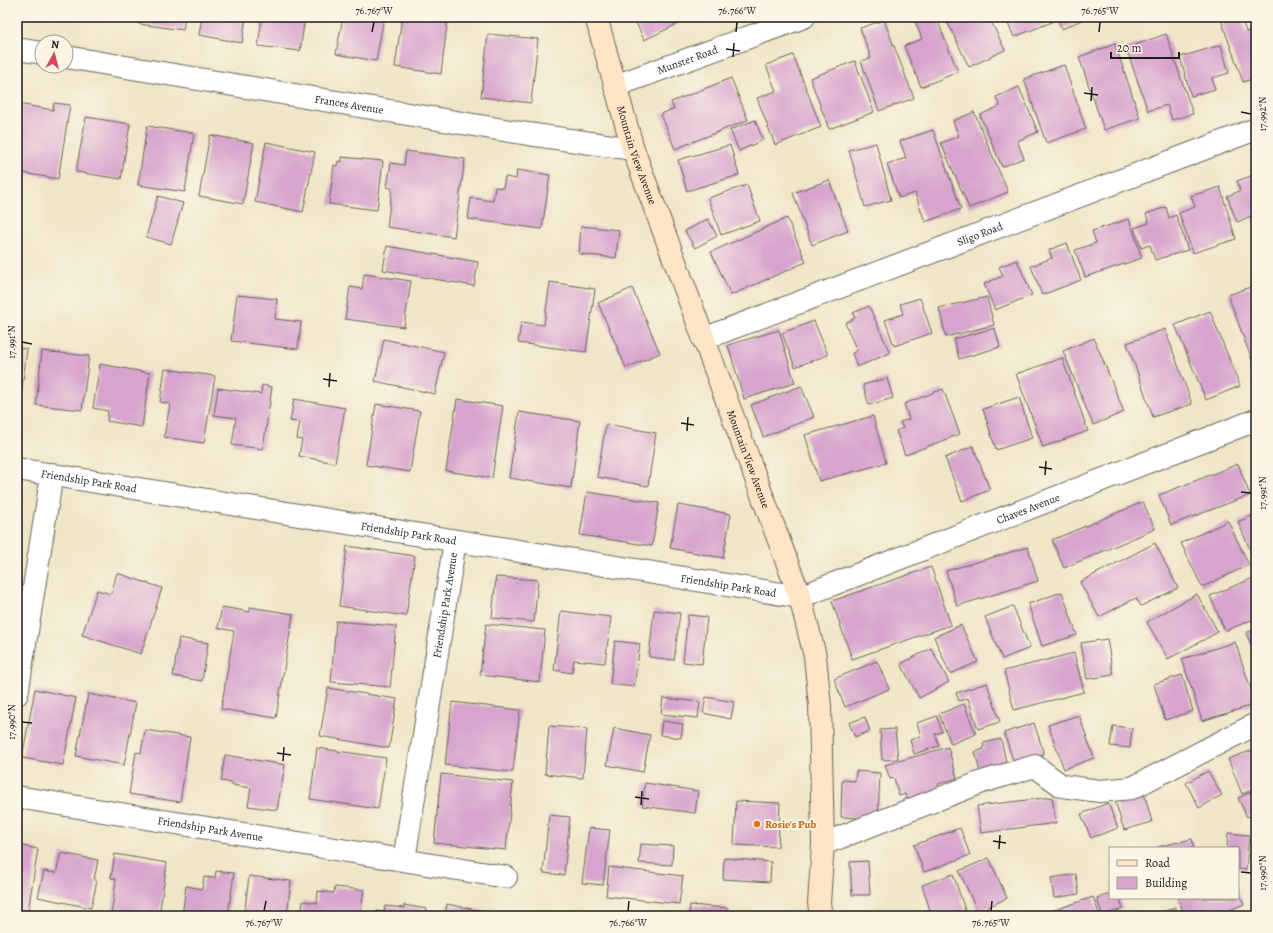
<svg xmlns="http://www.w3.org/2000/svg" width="1273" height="933" viewBox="0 0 1273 933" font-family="Alegreya,serif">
<rect width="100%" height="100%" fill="#fcf5e5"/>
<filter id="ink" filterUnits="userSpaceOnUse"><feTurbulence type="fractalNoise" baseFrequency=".025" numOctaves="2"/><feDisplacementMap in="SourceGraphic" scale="8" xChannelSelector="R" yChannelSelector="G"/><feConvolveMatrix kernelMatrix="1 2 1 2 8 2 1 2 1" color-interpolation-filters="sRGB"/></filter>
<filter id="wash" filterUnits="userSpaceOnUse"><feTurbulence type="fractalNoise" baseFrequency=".012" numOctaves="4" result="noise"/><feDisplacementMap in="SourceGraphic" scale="16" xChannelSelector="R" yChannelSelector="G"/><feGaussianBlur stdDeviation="0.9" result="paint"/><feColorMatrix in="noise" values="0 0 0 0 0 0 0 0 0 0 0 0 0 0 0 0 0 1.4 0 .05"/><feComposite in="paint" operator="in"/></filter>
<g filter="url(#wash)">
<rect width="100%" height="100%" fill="#efe6c8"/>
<g id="blocks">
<g fill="#d7a4cd">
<path d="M140,17h45l-2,13 -44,-6z"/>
<path d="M202,17h44l-4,26 -43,-8z"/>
<path d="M262,17h43l-5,34 -42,-5z"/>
<path d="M343,17h41l-8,44 -40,-7z"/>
<path d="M402,17h46l-7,57 -46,-7z"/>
<path d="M498,17h28l-1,4 -28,-3z"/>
<path d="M640,17h42l2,4 -40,19 -9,-20z"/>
<path d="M926,17h10l22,55 -37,15 -17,-41 18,-7 -7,-18z"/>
<path d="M945,17h44l16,33 -36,17z"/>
<path d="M1005,17h45l2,5 -38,15z"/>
<path d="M1057,17h31l-26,12z"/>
<path d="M1220,17h21l5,15 10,-3v49l-13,4z"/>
<path d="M884,20l30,78 -35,13 -18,-50 10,-3 -11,-30z"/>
<path d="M488,34l50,5 -7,64 -50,-6z"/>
<path d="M1166,34l27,80 -21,6 -5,-15 -19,6 -22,-63z"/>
<path d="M1115,44l25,74 -36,12 -25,-73z"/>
<path d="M1221,45l8,28 -17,5 3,11 -24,7 -11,-39z"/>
<path d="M793,55l28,72 -46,18 -18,-47 19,-7 -10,-26z"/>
<path d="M855,61l19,51 -45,17 -19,-51z"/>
<path d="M1064,65l22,64 -40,14 -22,-64z"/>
<path d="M731,78l17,42 -73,29 -14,-35 13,-5 -3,-7z"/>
<path d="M1019,87l19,45 -21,9 7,17 -22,9 -22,-52 20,-9 -4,-9z"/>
<path d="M54,103l16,2 -12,74 -41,-7 4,-26 -4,-1v-33l1,-8 35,6z"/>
<path d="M974,112l34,80 -39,16 -28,-65 18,-7 -6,-15z"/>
<path d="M86,117l44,7 -9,55 -45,-7z"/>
<path d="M755,120l8,20 -24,11 -9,-21z"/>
<path d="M147,126l47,7 -9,59 -47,-7z"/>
<path d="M933,130l28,79 -36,13 -10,-29 -16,5 -12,-34 19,-6 -6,-17z"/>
<path d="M210,135l44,8 -11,61 -44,-8z"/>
<path d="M266,142l49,10 -12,60 -48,-10z"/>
<path d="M876,143l15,57 -26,7 -16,-57z"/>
<path d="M730,145l9,30 -52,16 -9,-31z"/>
<path d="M406,151l59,8 -11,78 -67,-10 5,-39 -5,-1 4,-24 13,2z"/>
<path d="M342,157l41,4 -6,49 -48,-6 5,-39 3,1 1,-5 4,1z"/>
<path d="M517,170l33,5 -8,54 -74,-10 3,-21 22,3 2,-14 8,1 2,-11 11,2z"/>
<path d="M1256,174v56l-5,-14 -14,6 -10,-26 13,-5 -3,-10z"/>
<path d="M829,180l19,51 -36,14 -19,-52z"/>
<path d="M747,185l13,36 -39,14 -13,-37z"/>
<path d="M1220,187l16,52 -43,14 -14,-40 16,-6 -4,-11z"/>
<path d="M158,196l25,7 -12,41 -25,-7z"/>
<path d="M1166,207l3,11 7,-3 12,35 -33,10 -5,-15 -9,3 -7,-20 15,-5 -3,-9z"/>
<path d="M787,218l19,44 -75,33 -20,-43z"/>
<path d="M708,219l9,17 -22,12 -10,-17z"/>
<path d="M1129,219l13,39 -57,19 -10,-27 21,-7 -4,-12z"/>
<path d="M581,226l38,4 -3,28 -37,-4z"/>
<path d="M1067,243l14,37 -39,15 -11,-29 21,-8 -3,-8z"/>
<path d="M387,246l91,16 -4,24 -91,-16z"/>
<path d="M1017,260l15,35 -37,15 -11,-26 19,-8 -4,-9z"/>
<path d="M364,274l47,7 -7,46 -59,-8 5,-32 12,2z"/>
<path d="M550,282l45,7 -9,63 -68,-9 3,-21 23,3z"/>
<path d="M1256,285v86l-28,-76z"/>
<path d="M632,288l28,65 -34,15 -28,-65z"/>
<path d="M237,295l40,4 -2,20 26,3 -3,27 -67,-8z"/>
<path d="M987,297l7,28 -48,12 -7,-29z"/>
<path d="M920,298l12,35 -38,13 -9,-26 18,-6 -3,-10z"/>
<path d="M869,306l21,47 -33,14 -5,-14 5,-2 -12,-28 10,-5 -2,-5z"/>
<path d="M1210,311l30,75 -34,14 -31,-75z"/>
<path d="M814,321l14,34 -33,12 -13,-34z"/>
<path d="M995,328l5,19 -41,12 -5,-20z"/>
<path d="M1165,329l27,75 -39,13 -26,-74z"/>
<path d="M779,330l16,53 -51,16 -16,-54z"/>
<path d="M1094,338l30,74 -31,13 -30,-74z"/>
<path d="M384,339l60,13 -9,42 -60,-13z"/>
<path d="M17,348l10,1 -8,62h-2z"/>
<path d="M42,351l47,5 -7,54 -46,-5z"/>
<path d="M1062,358l26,73 -45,16 -27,-73z"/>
<path d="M100,364l50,9 -8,54 -35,-6 1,-10 -15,-3z"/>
<path d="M165,369l50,7 -11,67 -40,-6 6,-33 -10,-2z"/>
<path d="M887,378l6,20 -24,7 -6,-20z"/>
<path d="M262,385l10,2 -9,62 -31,-4 4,-27 -22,-3 4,-27 43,6z"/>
<path d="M801,386l13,31 -51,20 -12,-32z"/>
<path d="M943,389l17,45 -55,21 -9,-24 7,-3 -3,-6 9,-3 -5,-15z"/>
<path d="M1019,397l13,41 -36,12 -13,-41z"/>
<path d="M294,399l51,9 -10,55 -36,-7 3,-16 -5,-1 3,-17 -10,-1z"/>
<path d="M457,399l46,7 -11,72 -46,-7z"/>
<path d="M376,404l44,7 -10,61 -44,-7z"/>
<path d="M519,412l61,9 -9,67 -62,-10z"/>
<path d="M873,416l13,47 -67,18 -14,-46z"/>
<path d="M606,424l50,9 -8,53 -51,-9z"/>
<path d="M973,446l17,44 -28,11 -17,-43z"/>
<path d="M1238,464l12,31 -79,30 -12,-30z"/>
<path d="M587,492l72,11 -7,43 -72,-11z"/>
<path d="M1143,502l12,27 -91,39 -12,-28z"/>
<path d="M678,505l53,9 -8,44 -53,-10z"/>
<path d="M1256,514v49l-18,-41z"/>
<path d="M1228,521l21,44 -47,22 -21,-44z"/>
<path d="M1155,543l23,45 -37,18 -5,-8 -37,19 -19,-35z"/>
<path d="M347,546l68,10 -9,60 -67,-10z"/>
<path d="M1028,547l10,34 -81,25 -11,-35z"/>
<path d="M931,567l20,58 -99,34 -20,-58z"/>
<path d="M117,573l45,15 -21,66 -59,-19 15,-45 14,4z"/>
<path d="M496,577l42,3 -4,42 -42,-4z"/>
<path d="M1256,577v41l-31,13 -15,-35z"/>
<path d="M1062,592l15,43 -35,11 -14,-42z"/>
<path d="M1197,594l21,38 -50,27 -21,-37z"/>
<path d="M1013,606l17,42 -28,11 -17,-42z"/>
<path d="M222,607l28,5v-5l43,7 -17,104 -55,-9 13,-78 -16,-3z"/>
<path d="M654,610l26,3 -6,47 -25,-3z"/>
<path d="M561,611l50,6 -6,46 -31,-3 -2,13 -18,-3z"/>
<path d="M688,615l19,2 -5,47 -19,-2z"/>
<path d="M336,621l60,5 -6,61 -59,-5z"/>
<path d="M486,624l59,6 -5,52 -60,-7z"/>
<path d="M961,625l17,37 -28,12 -16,-37z"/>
<path d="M1256,629v27l-10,-23z"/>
<path d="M179,638l29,5 -6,38 -29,-5z"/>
<path d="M1107,639l6,36 -26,4 -6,-36z"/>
<path d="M615,641l25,3 -6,43 -24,-3z"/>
<path d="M1235,642l21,62 -54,17 -20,-62z"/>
<path d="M931,648l18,34 -30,16 -18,-34z"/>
<path d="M1074,653l10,39 -70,18 -10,-39z"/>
<path d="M877,661l12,28 -44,18 -11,-28z"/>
<path d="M1182,675l11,36 -28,9 -11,-36z"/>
<path d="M987,683l13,39 -22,7 -10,-31 -9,3 -3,-8z"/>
<path d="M328,688l69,11 -8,49 -69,-12z"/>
<path d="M35,689l41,9 -13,67 -41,-7z"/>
<path d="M88,694l48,9 -12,62 -48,-9z"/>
<path d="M706,697l28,5 -3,17 -28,-6z"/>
<path d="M663,698l37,4 -2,16 -37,-4z"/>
<path d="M452,702l68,8 -7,62 -68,-7z"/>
<path d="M964,704l12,30 -25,10 -12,-30z"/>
<path d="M1079,715l15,43 -30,11 -16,-44z"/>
<path d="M937,716l5,16 -7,2 4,12 -25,8 -4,-14 11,-4 -4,-13z"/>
<path d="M865,717l5,14 -15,6 -6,-14z"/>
<path d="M662,721l21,3 -2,14 -21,-3z"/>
<path d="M1034,723l10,31 -30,9 -10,-30z"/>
<path d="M549,726l38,3 -4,49 -38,-4z"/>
<path d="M1113,726l19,2 -2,20 -20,-2z"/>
<path d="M614,728l36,7 -7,37 -36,-7z"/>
<path d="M895,729l3,30 -16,1 -2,-30z"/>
<path d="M145,730l45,7 -10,65 -51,-8 7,-42 5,1z"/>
<path d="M1001,739l6,27 -27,6 -5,-20 9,-3 -1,-6z"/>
<path d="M948,747l9,31 -19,6 3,10 -33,9 -3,-9 -6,2 -5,-18 -4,1 -5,-14z"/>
<path d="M317,748l69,10 -8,51 -68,-10z"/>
<path d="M1256,749v40l-14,5 -14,-35z"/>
<path d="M225,755l60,10 -8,45 -29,-4 3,-18 -19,-3v-2l-11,-2z"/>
<path d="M856,771l24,2 -2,46 -37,-2 1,-37 13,1z"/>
<path d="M1208,771l14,24 -23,13 -13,-25z"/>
<path d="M441,774l72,8 -7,68 -72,-7z"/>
<path d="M645,783l53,8 -3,22 -53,-7z"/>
<path d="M1256,790v23l-9,4 -9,-19z"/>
<path d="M1144,793l8,29 -28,8 -9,-29z"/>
<path d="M1052,797l4,26 -75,10 -4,-27z"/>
<path d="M736,801l44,2 -2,44 -44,-2z"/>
<path d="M1108,803l10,25 -27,10 -10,-24z"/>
<path d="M549,815l21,2 -6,58 -21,-2z"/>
<path d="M589,828l21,2 -7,55 -21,-2z"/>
<path d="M960,828l10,27 -46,17 -10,-27z"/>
<path d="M1228,833l21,2 -3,35 -8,-1v-21h-11z"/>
<path d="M1192,839l2,9h-36v-1z"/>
<path d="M641,844l32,2 -1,19 -33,-2z"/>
<path d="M17,845l21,4 -10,62 -11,-2z"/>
<path d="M61,853l37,7 -4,20 3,1 -6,27 -53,-11 6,-26 12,2z"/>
<path d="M115,854l52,9 -8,53h-48l5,-37 -5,-1z"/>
<path d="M724,858l47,4 -1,20 -47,-3z"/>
<path d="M989,858l18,40 -29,14 -19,-41z"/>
<path d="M868,861l2,34h-18l-2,-33z"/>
<path d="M609,867l74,9 -4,28 -73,-8z"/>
<path d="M216,871l18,2 -6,43h-46l4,-30 16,3 2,-12 11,1z"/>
<path d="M953,874l14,42h-35l-10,-31z"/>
<path d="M1076,874l3,20 -25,4 -3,-20z"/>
<path d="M249,876l42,5 -4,35h-43z"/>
<path d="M335,887l29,3 -4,26h-59l2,-15 14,2 1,-12 16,2z"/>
<path d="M1238,889l6,15 -19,8 1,4h-41l-7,-18h60z"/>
<path d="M1110,894v4h10l3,11 -21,6 -5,-17z"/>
<path d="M1093,897l7,19h-46l-2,-5z"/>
<path d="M447,904l50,10v2h-52z"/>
<path d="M404,905l23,4 -1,7h-50l1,-5 7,1 1,-6 19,2z"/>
<path d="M690,905l38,3v8h-39z"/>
<path d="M1175,907l4,9h-24z"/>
</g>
</g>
</g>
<g filter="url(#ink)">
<use href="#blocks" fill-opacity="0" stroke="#666358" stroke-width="1"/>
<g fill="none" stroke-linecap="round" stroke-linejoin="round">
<defs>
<g id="minor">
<path d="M17,49l25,4"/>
<path id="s1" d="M66,57l462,77 105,15"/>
<path id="s2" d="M615,86l189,-69"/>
<path id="s3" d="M703,339l553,-210"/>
<path id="s4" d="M17,469l783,128 456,-177"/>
<path d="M17,694l35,-220"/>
<path id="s5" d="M17,797l489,80"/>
<path d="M823,844l159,-62 53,-16 27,20 38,5 32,-3 124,-64"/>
<path id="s6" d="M404,860l51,-319"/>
</g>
<g id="secondary">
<path id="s7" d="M596,17l37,132 167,448 15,59 5,50 3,138 -4,59 2,13"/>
</g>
</defs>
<use href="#minor" stroke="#666358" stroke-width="24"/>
<use href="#secondary" stroke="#666358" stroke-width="24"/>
<use href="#minor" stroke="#fff" stroke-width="22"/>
<use href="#secondary" stroke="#ffe4c6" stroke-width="22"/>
</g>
</g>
<path fill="none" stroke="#1c1c1c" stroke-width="1.5" d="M372,32l2,-10M736,32l1,-10M1099,32l1,-10M726,49l14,2M733,57l1,-14M1084,93l14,2M1091,101l1,-14M1241,112l10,2M22,342l10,2M323,379l14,2M329,387l1,-14M681,423l13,2M687,431l1,-14M1039,467l13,2M1045,475l1,-14M1241,492l10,1M22,722l10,1M277,753l14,2M283,761l1,-14M635,797l14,2M641,805l1,-14M993,841l13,2M999,849l1,-14M1241,872l10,1M264,911l2,-10M628,911l1,-10M991,911l1,-10"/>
<circle fill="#e8710a" stroke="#fcf5e5" stroke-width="1.5" cx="757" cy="824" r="4"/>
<g text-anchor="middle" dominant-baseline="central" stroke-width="4" stroke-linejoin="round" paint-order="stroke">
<g font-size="11" fill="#1c1c1c" stroke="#fcf5e5">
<text stroke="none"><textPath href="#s2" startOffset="77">Munster Road</textPath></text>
<text stroke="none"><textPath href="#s1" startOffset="287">Frances Avenue</textPath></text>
<text stroke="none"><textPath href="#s7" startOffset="144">Mountain View Avenue</textPath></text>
<text stroke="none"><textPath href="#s3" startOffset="296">Sligo Road</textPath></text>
<text stroke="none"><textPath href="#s7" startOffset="468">Mountain View Avenue</textPath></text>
<text stroke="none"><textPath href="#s4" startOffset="73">Friendship Park Road</textPath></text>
<text stroke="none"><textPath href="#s4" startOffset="1038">Chaves Avenue</textPath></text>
<text stroke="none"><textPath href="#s4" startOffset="397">Friendship Park Road</textPath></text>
<text stroke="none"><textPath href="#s4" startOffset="721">Friendship Park Road</textPath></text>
<text stroke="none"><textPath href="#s6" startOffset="258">Friendship Park Avenue</textPath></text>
<text stroke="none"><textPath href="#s5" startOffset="196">Friendship Park Avenue</textPath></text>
</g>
<g font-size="11" font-weight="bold" fill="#c56008" stroke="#fcf5e5" text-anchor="start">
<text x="765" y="824">Rosie's Pub</text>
</g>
</g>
<rect width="1273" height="933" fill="none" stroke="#fcf5e5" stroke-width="44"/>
<rect x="1109" y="847" width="130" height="52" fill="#fcf5e5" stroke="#a29e95"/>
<rect x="1117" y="860" width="20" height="6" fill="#ffe4c6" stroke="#a29e95"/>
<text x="1145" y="867" font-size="12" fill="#1c1c1c">Road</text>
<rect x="1117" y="877" width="20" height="12" fill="#d7a4cd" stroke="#a29e95"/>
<text x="1145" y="887" font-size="12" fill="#1c1c1c">Building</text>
<g transform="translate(54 54) rotate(7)"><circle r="19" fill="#fcf5e5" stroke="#a29e95"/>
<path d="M0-3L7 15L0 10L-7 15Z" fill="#d1495b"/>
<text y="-6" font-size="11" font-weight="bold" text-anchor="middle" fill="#1c1c1c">N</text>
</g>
<path d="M1111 52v6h68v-6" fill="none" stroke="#1c1c1c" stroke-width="2"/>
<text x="1117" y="52" font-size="12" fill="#1c1c1c" stroke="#fcf5e5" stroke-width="3" paint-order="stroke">20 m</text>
<rect x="22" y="22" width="1229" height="889" fill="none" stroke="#1c1c1c" stroke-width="1.5"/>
<g font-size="10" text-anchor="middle" fill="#1c1c1c">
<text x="374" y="14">76.767°W</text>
<text x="737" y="14">76.766°W</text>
<text x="1100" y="14">76.765°W</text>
<text transform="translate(1262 114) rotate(-90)" y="4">17.992°N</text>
<text transform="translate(11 342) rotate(-90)" y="4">17.991°N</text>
<text transform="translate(1262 493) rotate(-90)" y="4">17.991°N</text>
<text transform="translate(11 722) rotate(-90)" y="4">17.990°N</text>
<text transform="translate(1262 873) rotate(-90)" y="4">17.990°N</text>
<text x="264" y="926">76.767°W</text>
<text x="628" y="926">76.766°W</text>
<text x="991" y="926">76.765°W</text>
</g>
</svg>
